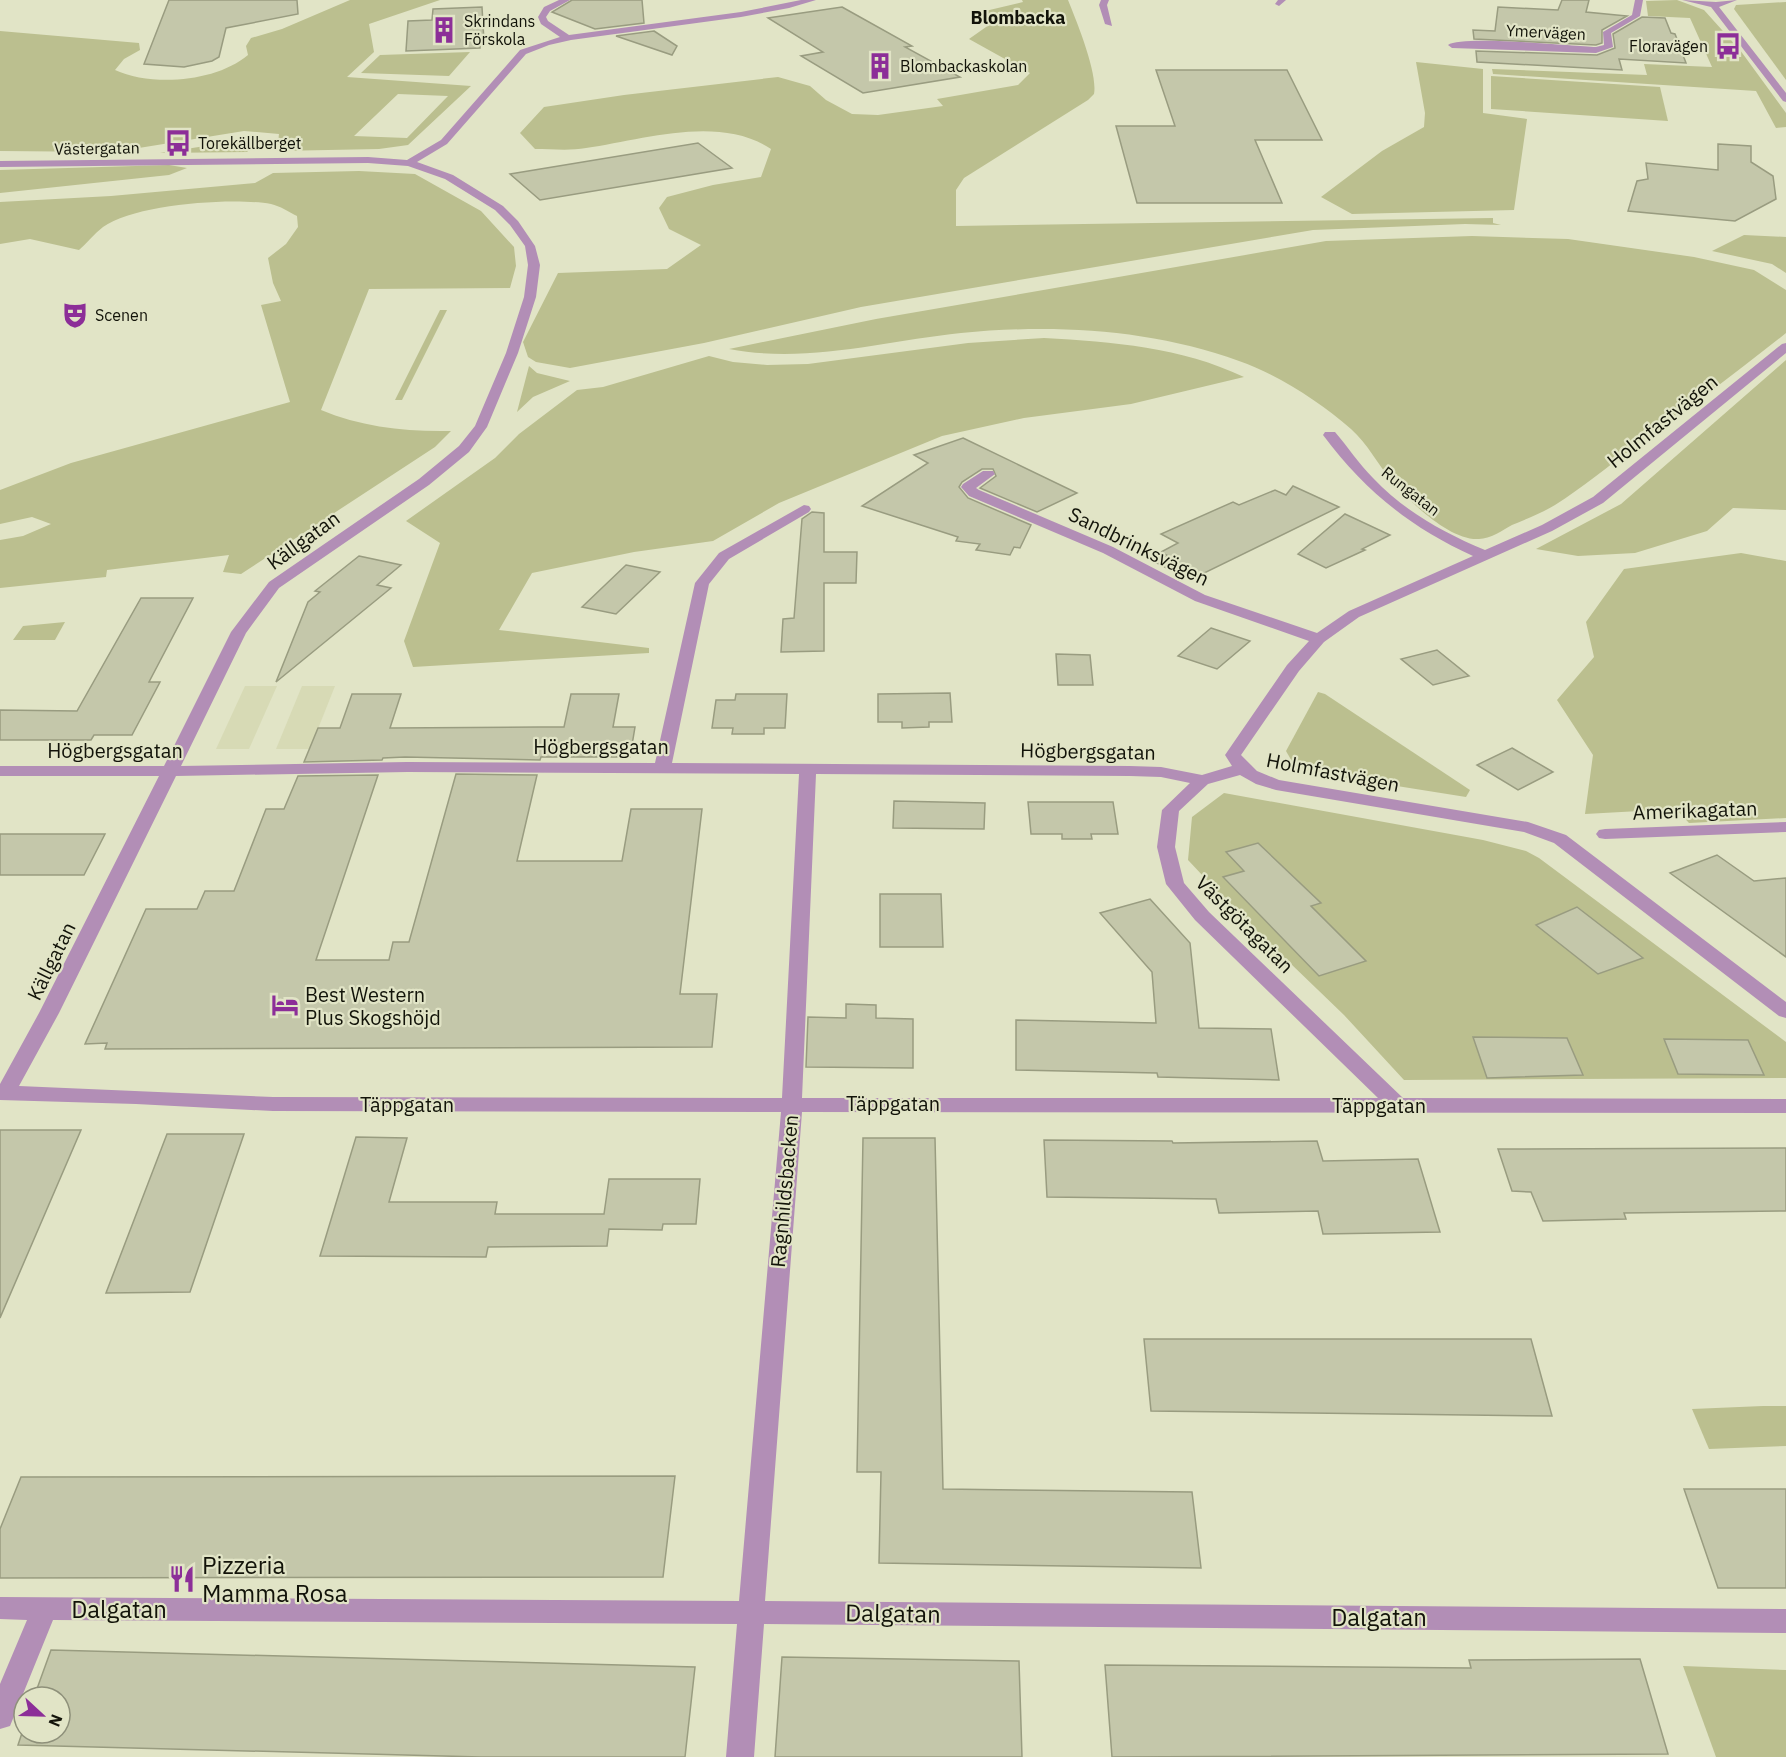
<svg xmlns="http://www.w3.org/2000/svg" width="1786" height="1757" viewBox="0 0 1786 1757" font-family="'IBM Plex Sans',sans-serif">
<rect width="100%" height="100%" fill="#e1e4c6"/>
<g fill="#d7dab5">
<path d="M245,686h32l-28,63h-33z"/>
<path d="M302,686h33l-25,63h-34z"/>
</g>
<g fill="#bbbf8f" fill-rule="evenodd">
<path d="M350,0h90l-71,24 5,28 -27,25 124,9 -63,59 -29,4 -102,2 2,-17 -35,-3 -130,21 -114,-1v-120l139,12 1,7 -16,9 -9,11c37,17 101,12 133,-15l-2,-9 5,-8 31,-9zM398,94l50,2 -41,42 -53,-2z"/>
<path d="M1022,0h46c8,20 30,73 26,94l-6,6 -124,78 -8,12v36l537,-8v5l8,2 -36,-1 -152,6 -452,77 -157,36 -134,25 -34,-6 -8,-5 -5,-15 35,-69 109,-4 34,-24 -32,-16 -10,-21 8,-11 46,-12 48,-8 10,-28c-52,-35 -129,-9 -185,-1 -16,3 -35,1 -51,1l-15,-16 24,-26 80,-12 154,-18 32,9 16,14 26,14 26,1 65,-9 -6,-7 81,-14 12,-12 -61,-34 27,-19 -15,-8 42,-10z"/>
<path d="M1677,0l27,10 36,40 46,63v14l-10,1 -20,-37 -263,-17 -1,-5 155,6 -3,-11 68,3 -22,-49 -42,-2 -2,-15z"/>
<path d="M1786,2v78l-52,-71 2,-4z"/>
<path d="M470,52l-21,24 -88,-3 19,-18z"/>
<path d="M1416,62l67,7v44l44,6 -13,91 -162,4 -31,-17 61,-46 42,-24 1,-14z"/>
<path d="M1491,76l169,11 8,34 -177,-12z"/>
<path d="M231,142l12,2 8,4 -4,4 -87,1z"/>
<path d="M169,165l18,3 -18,7 -169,18v-23z"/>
<path d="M359,171l56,3 66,37 33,36 2,19 -6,22 -141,1 -48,121c41,17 85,22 130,21l-16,16 -194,127 -18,-2 6,-17 -122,15 -1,7 -106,11v-48l23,-4 28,-12 -19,-7 -32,7v-34l71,-27 219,-61 -29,-97 20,-4 -8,-18 -5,-25 18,-14 12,-17 -1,-11c-8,-4 -17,-10 -26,-12 -39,-7 -136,0 -168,23 -9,7 -16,16 -24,23l-49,-11 -30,5v-42l111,-6 144,-13 18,-10z"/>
<path d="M1744,235l42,2v36l-14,-9 -60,-13z"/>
<path d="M1472,236l96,3 126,18 60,13 32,20v43c-50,40 -101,78 -153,115 -26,19 -51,40 -78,57 -13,8 -29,14 -43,20 -9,5 -22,14 -33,14 -29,2 -69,-37 -87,-58 -14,-16 -24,-37 -41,-52 -31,-27 -72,-54 -112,-68 -88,-32 -185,-37 -278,-28 -77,8 -154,31 -232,16l147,-30 450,-78z"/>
<path d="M440,310h7l-45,90h-7z"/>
<path d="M1044,338c69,4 137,9 200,39l-113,27 -107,14 -82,18 -163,67 -66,38 -79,11 -102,21 -33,57 150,18v5l-236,14 -9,-26 36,-98 -34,-22 89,-63 24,-24 58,-44 26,-3 106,-31 24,6 34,3 41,-1 160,-21z"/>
<path d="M1786,360v150l-53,-2 -26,23 -72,22 -57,3 -42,-7 85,-45z"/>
<path d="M529,366l8,7 33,8 -37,16 -16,15z"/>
<path d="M1741,553l45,8v257l-97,5 -13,-14 -91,5 8,-59 -36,-55 37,-43 -8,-35 38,-53z"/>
<path d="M65,622l-10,18h-42l10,-14z"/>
<path d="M1318,692l7,2 145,96 -4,7 -157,-25 -15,-7 -8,-14z"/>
<path d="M1224,793l259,47 43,11 13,7 247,184v36l-382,2 -60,-65 -110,-106 -46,-49 4,-43z"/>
<path d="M1763,1406h23v40l-77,3 -17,-40z"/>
<path d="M1683,1666l103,4v87h-70z"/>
</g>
<g fill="#c4c7aa" stroke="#999c80" stroke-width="1.5">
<path d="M169,0h128l1,14 -72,14 -7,29 -7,4 -28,6 -40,-3z"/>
<path d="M572,0h70l2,23 -49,6 -43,-17z"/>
<path d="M1562,0h27l-3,12 41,4 -25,14v13l-6,2 -122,-6 -1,-9 22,1 3,-24 60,3z"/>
<path d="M482,7l2,35h-4v6l-74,3 2,-30 24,-1 1,-11z"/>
<path d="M842,7l70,39 -7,1 55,30 -97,16 -62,-37 22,-4 -55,-34z"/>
<path d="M1642,17l23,1 6,15 4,1 11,29 -67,-4 3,11 -145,-8 -1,-11 121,4 18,-7 -2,-14z"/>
<path d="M654,31l23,15 -5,9 -56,-19z"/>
<path d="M1156,70h131l35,70h-67l27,63h-145l-21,-77h59z"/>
<path d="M698,143l34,25 -192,32 -30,-26z"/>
<path d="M1718,144l33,2v16l22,14 3,23 -41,22 -107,-10 9,-30 11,-2 -2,-16 72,7z"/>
<path d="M963,438l114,55 -40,19 -57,-24 16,-12 -3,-7h-11l-20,13 -3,5 9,11 63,27 -11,23 -6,-1 -4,8 -34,-5 4,-6 -24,-3 2,-4 -96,-31 66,-43 -14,-8z"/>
<path d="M1293,486l46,21 -149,73 -35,-18 13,-6 -7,-4 17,-9 -17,-9 72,-32 6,3 36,-15 11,5z"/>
<path d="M812,512l12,1v39h33l-1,31h-32v68l-43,1 2,-33 11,-1 8,-99z"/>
<path d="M1345,514l45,21 -28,14 3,1 -39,18 -28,-14z"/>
<path d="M359,556l42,9 -24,20 14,3 -115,94 32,-80 12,-10 -5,-1z"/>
<path d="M626,565l34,7 -44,42 -34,-7z"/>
<path d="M141,598h52l-44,84h11l-28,53h-38l-3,5h-91v-30l77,1z"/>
<path d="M1211,628l39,13 -33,28 -39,-13z"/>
<path d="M1437,650l32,26 -36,9 -32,-26z"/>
<path d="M1056,654l34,1 3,30h-35z"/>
<path d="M950,693l2,29h-23v5l-27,1v-6h-24v-28z"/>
<path d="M352,694h49l-11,34 149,-1h25l7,-33h48l-6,33h22l-5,30h-89l-1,3 -135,-3 -22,1 -1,2 -78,2 14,-34h22z"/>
<path d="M736,694h51l-2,34h-21v6h-32l1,-6h-21l4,-28h19z"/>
<path d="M1512,748l41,24 -35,18 -41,-25z"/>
<path d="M456,774l81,1 -20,86h105l9,-52h71l-22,185h37l-5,53 -607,2 2,-6 -22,1 61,-135h51l8,-18h29l32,-82h18l14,-33 80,-1 -62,185h73l4,-18h16z"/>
<path d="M894,801l91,2 -1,26 -91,-1z"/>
<path d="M1028,802h85l5,32h-27l1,5h-30v-5h-31z"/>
<path d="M0,834h105l-21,41h-84z"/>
<path d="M1258,843l63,60 -10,3 55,55 -47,15 -96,-99 21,-6 -18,-19z"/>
<path d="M1717,855l37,26 32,-3v79l-116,-84z"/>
<path d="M880,894h61l2,53h-63z"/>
<path d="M1150,899l40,44 9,85 72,1 8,51 -121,-3 -1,-4 -141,-3v-50l140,3 -4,-51 -52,-59z"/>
<path d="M1577,907l66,51 -45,16 -62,-49z"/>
<path d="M846,1004l30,1v13l37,1v49l-107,-1 2,-50 38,1z"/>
<path d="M1473,1037l94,1 16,37 -96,3z"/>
<path d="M1664,1039l84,1 16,35 -86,-1z"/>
<path d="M0,1130h81l-81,188z"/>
<path d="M167,1134h77l-54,158 -84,1z"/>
<path d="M356,1137l51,1 -18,64h108l-2,12h109l5,-35h91l-4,45h-33l-1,6 -53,-1 -2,17 -119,1 -2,10 -166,-1z"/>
<path d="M863,1138h72l8,351 249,3 9,76 -322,-5 2,-91h-24z"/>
<path d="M1044,1140l128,1 1,2 144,-2 6,20 95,-2 22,73 -117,2 -5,-23 -99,2 -3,-14 -169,-2z"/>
<path d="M1786,1148v63l-162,2 2,6 -83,2 -12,-29 -19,-1 -14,-42z"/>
<path d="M1144,1339h387l21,77 -401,-5z"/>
<path d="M675,1476l-12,101 -663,1v-49l21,-52z"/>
<path d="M1684,1489h102v99h-68z"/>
<path d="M51,1650l644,17 -10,90h-204l-463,-12 6,-18v6h36v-36h-26z"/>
<path d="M782,1657l237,4 3,96h-247z"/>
<path d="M1640,1659l28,95 -556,3 -7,-92 366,3 -2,-8z"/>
</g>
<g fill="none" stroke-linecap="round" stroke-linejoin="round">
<g fill="#b28eb6" fill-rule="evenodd">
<path d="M559,0h11l-20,11 -4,6 2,4 21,14 172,-23 60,-12h15l-27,8 -48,9 -170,23 -22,5 -23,9 -79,90 -30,18 36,13 50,31 15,15 17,25 5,19 -4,32 -18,56 -31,74 -18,25 -40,33 -150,103 -33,45 -65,133 226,-4 248,1 40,-180 24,-30 85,-48 5,1 2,3 -2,3 -80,47 -20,25 -37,179 458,3 31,1 41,8 30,-9 -7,-11 62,-90 22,-24 -114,-40 -92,-48 -134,-57 -8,-9 2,-3 20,-13h10l2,3 -19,14 3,2 134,57 92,48 112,38 32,-22 124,-55c-62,-28 -109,-66 -150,-121l2,-3h10c13,15 24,32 38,46 31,33 71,55 112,72l57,-25 51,-28 189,-153 4,-1v10l-183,150 -51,28 -193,86 -35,25 -25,29 -58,84 16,16 22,9 249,42 38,13 220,167v16l-7,-2 -225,-173 -30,-11 -248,-42 -20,-6 -16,-9 -32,9 -29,27 -4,36 9,36 25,29 194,186 383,1v14l-984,-1 -37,489 1021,8v24l-1022,-9 -10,133h-28l11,-133 -684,-4 -43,106 -10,3v-45l27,-64 -27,-1v-22l739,4 42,-489 -508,-1 -137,-7 -136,-4v-16l39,-71 120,-237h-159v-10h164l67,-134 38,-50 150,-103 40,-33 16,-20 31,-73 18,-56 4,-32 -3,-19 -15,-21 -15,-15 -50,-31 -37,-13 -40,-3 -368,4v-6l368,-4 39,3 34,-20 79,-90 40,-13 -19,-13 -3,-7 6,-10zM407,772l392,2 -17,324 -509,-1 -254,-11 40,-73 117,-237zM816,774l314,2 31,1 29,6 -28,27 -5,37 9,37 29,36 183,178h-576z"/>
<path d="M1101,0h8l-2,5 5,21 -7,-2 -6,-19z"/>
<path d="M1278,0h8l-7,6 -4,-2z"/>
<path d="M1635,0h8l-3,16 -29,17 2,14 -17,6 -144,-5 -4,-3c14,-10 124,1 148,2l8,-2 -1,-13 29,-17z"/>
<path d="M1682,0l34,2 21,-2 -18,7 67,86v9l-3,-1 -72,-94z"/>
<path d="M1786,822v10l-181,7 -6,-1 -3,-4 3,-4 6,-1z"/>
</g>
</g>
<defs>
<symbol id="building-bare" viewBox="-9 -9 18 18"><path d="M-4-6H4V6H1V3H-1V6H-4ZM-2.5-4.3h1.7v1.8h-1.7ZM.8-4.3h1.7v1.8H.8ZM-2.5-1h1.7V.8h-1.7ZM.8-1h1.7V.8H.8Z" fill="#8c2e98" stroke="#e1e4c6" stroke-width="2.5" paint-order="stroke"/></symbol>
<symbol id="bus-bare" viewBox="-9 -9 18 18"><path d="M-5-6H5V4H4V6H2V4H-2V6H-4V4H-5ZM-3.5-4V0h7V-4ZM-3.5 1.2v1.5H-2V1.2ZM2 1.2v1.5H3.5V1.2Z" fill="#8c2e98" stroke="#e1e4c6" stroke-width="2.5" paint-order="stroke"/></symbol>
<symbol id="theatre-bare" viewBox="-9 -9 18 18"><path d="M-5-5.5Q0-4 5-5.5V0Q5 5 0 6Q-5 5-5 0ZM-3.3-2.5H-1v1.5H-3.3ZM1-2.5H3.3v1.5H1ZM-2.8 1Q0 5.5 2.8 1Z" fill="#8c2e98" stroke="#e1e4c6" stroke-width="2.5" paint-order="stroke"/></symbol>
<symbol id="hotel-bare" viewBox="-9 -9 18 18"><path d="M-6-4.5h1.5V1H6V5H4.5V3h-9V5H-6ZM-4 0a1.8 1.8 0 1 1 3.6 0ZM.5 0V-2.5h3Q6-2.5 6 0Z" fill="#8c2e98" stroke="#e1e4c6" stroke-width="2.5" paint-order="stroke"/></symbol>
<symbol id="restaurant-bare" viewBox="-9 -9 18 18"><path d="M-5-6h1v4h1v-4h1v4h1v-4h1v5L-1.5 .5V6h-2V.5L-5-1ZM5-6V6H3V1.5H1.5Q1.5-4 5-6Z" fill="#8c2e98" stroke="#e1e4c6" stroke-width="2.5" paint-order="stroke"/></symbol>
</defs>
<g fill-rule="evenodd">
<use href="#building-bare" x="425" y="11" width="38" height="38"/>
<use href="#bus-bare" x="1709" y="27" width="38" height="38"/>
<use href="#building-bare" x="861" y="47" width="38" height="38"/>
<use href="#bus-bare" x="159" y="124" width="38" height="38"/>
<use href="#theatre-bare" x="56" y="296" width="38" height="38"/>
<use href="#hotel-bare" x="266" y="986" width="38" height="38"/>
<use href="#restaurant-bare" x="163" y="1560" width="38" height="38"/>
</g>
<g text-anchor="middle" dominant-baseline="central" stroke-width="4.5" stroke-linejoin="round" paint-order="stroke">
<g font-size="16" fill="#121309" stroke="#e1e4c6" text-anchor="start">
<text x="464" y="21">Skrindans<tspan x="464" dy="18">Förskola</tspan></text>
<text x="1708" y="46" text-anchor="end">Floravägen</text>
<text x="900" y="66">Blombackaskolan</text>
<text x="198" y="143">Torekällberget</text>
<text x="95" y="315">Scenen</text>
</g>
<g font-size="16" fill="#121309" stroke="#e1e4c6">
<text transform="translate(1546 32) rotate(3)">Ymervägen</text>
<text transform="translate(97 148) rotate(-1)">Västergatan</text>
<text transform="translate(1411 491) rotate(38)">Rungatan</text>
</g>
<g font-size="18" font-weight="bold" fill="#121309" stroke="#e1e4c6">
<text x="1018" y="17">Blombacka</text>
</g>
<g font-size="20" fill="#121309" stroke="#e1e4c6">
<text transform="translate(1662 421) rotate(-39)">Holmfastvägen</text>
<text transform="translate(303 540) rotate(-36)">Källgatan</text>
<text transform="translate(1139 546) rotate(26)">Sandbrinksvägen</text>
<text x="601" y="746">Högbergsgatan</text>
<text x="115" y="750">Högbergsgatan</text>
<text transform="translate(1088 751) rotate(1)">Högbergsgatan</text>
<text transform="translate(1333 772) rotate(11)">Holmfastvägen</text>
<text transform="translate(1695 810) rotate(-2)">Amerikagatan</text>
<text transform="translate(1245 924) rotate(45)">Västgötagatan</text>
<text transform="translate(51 961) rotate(-64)">Källgatan</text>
<text x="893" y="1103">Täppgatan</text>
<text x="407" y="1104">Täppgatan</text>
<text x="1379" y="1105">Täppgatan</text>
<text transform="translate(784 1191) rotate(-85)">Ragnhildsbacken</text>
</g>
<g font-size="20" fill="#121309" stroke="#e1e4c6" text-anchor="start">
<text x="305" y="994">Best Western<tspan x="305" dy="23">Plus Skogshöjd</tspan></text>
</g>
<g font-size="24" fill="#121309" stroke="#e1e4c6" text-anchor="start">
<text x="202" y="1565">Pizzeria<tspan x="202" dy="28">Mamma Rosa</tspan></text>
</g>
<g font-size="24" fill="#121309" stroke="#e1e4c6">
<text x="119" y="1609">Dalgatan</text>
<text transform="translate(893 1613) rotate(1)">Dalgatan</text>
<text x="1379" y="1617">Dalgatan</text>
</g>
</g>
<g transform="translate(42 1715) rotate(112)"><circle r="28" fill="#e1e4c6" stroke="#8e907a" stroke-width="1.5"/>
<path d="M0-4.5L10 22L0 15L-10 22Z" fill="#8c2e98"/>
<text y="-9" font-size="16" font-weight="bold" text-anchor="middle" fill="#121309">N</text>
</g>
</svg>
